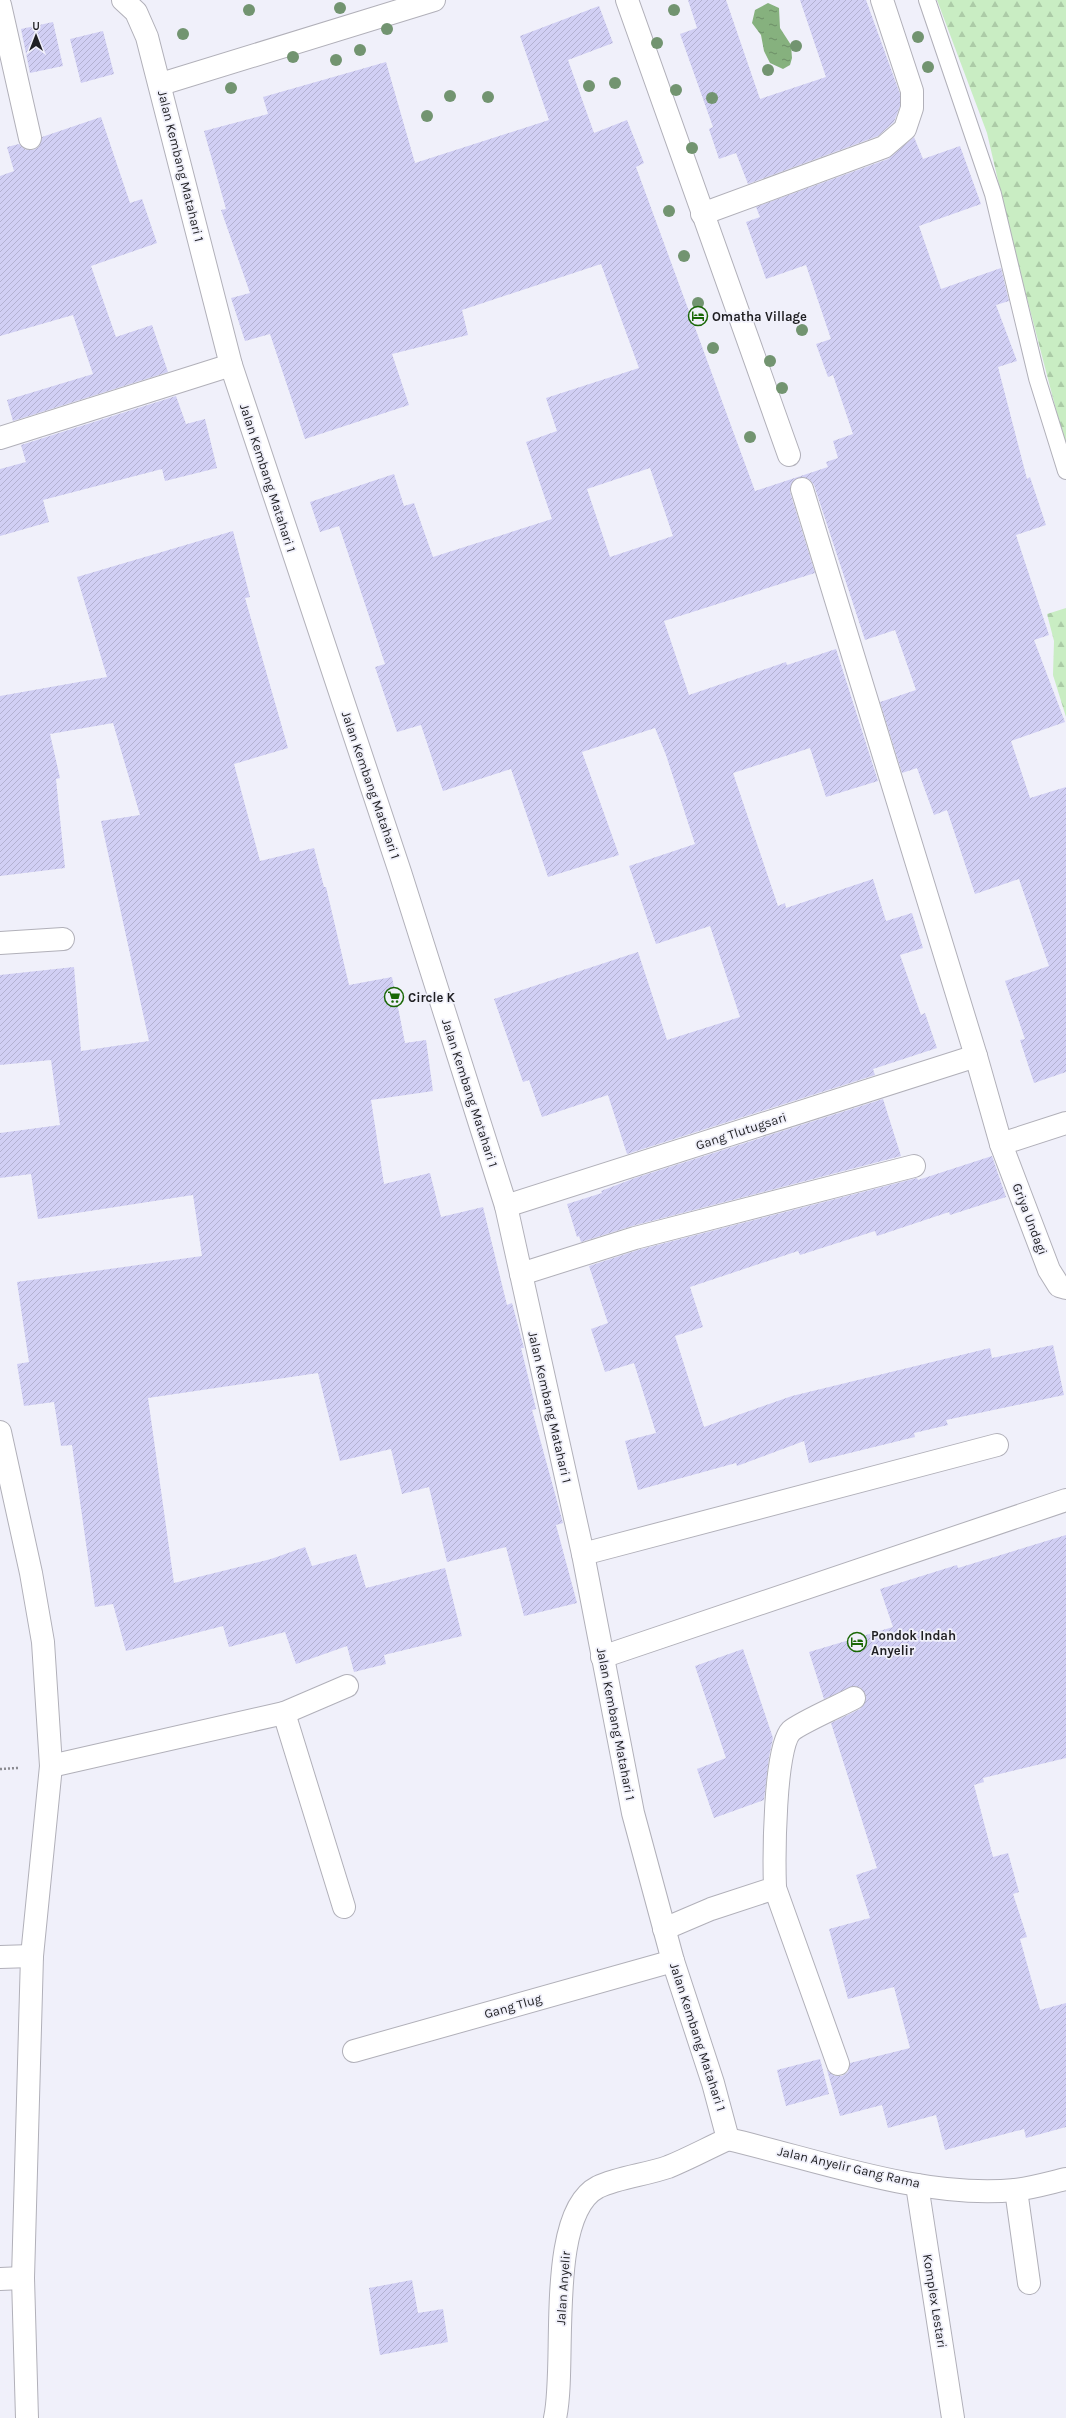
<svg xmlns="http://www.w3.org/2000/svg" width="1066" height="2418" viewBox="0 0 1066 2418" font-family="Karla,sans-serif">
<defs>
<pattern id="forest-firs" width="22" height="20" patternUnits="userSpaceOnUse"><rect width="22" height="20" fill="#c9edc3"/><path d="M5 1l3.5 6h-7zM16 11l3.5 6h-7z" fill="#accba7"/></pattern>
<pattern id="water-ripples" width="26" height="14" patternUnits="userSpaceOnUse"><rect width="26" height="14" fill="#86b17e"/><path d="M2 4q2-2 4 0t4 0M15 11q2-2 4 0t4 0" fill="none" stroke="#6d8f67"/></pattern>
<pattern id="building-hatch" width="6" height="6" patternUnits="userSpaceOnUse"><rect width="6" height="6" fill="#d1cff4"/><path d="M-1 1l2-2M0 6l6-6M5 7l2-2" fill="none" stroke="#b3b1d1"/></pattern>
</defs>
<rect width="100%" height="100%" fill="#f0f0fa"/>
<g fill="url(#forest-firs)">
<path d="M937,0h129v448l-54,-207 -25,-108z"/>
<path d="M1066,608v109l-13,-42 1,-34 -7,-27z"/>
</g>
<path fill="url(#water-ripples)" d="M768,3l11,5 1,20 11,17 1,13 -2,7 -7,4 -13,-6 -6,-12 -3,-16 -9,-12 3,-13z"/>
<g fill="url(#building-hatch)" fill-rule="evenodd">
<path d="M688,0h38l34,99 66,-22 -26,-77h66l34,94v12l-6,16 -16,14 -130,48 -12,-31 -17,6 -10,-30 4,-2 -33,-93 17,-6z"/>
<path d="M599,6l14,37 -45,17 26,73 33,-13 17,43 -8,4 119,324 73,-24 -2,-5 12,-4 -5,-17 20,-7 -20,-59 -5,2 -12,-33 15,-5 -25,-74 -40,14 -20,-57 14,-5 -4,-10 132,-48 26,-22 9,22 37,-13 21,58 -62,22 22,63 60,-21 8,33 -13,4 21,56 -19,6 29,112 3,-2 16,48 -30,10 33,100 -15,5 31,82 -54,19 19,57 36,-11v285l-32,11 -14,-43 5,-1 -20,-58 44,-15 -30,-87 -44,15 -28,-84 -13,5 -17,-47 -15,5 -22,-71 36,-12 -21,-60 -30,10 -51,-155 -4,-5 -6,-3 -11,4 -3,11 25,81 -151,48 25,74 97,-33 1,3 49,-16 42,132 -52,16 -16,-49 -77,25 45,133 7,-3 1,5 87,-29 13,42 26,-8 11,35 -23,7 21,60 4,-2 12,35 -64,21 2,6 -248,79 -19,-59 -66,22 -13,-37 -6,2 -29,-83 144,-47 29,88 73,-23 -30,-91 -54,18 -27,-78 66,-22 -29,-89 -11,-27 -73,24 37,103 -71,22 -37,-108 -68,22 -22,-66 -24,7 -22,-65 10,-3 -46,-138 -19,6 -10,-30 84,-28 10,32 10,-3 19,54 119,-38 -26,-77 31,-11 -11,-33 93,-30 -38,-104 -139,46 6,25 -76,19 17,51 -104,34 -35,-105 -25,7 -14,-43 19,-5 -29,-83 5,-1 -22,-78 64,-17 -5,-17 123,-35 29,101 134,-43 -29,-84zM650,468l23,68 -63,21 -23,-68z"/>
<path d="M53,22l10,44 -33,7 -9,-44z"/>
<path d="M103,31l11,43 -33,9 -11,-44z"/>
<path d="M101,117l29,86 12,-4 15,44 -66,23 25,71 36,-12 16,47 -155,49 -6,-21 86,-26 -20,-59 -73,21v-160l14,-5 -7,-24 12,-3 7,6h7l6,-3 3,-10z"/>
<path d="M176,396l10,28 19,-5 12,49 -52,13 -3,-12 -119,31 6,22 -49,14v-67l26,-7 -5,-17z"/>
<path d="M233,531l17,66 -5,1 43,150 -54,16 26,97 54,-13 10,39h2l23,98 43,-8 13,66 21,-3 7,51 -62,9 13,84 46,-11 11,44 42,-10 24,98 5,-2 12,45h-3l15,61 -4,1 31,113 -7,2 21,78 -53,13 -18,-69 -59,15 -18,-75 -27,7 -11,-45 -51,12 -22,-88 -170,25 26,185 97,-24 34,-12 7,19 44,-12 10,34 79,-20 17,68 -78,19 2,9 -32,8 -7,-26 -51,18 -11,-32 -56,15 -6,-21 -97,25 -13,-47 -18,3 -23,-162 -11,1 -7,-44 -30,4 -7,-42 12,-2 -12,-80 185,-26 -9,-61 -155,24 -7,-45 -31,4v-45l60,-8 -9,-65 -51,5v-90l74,-8 7,84 68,-10 -48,-220 39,-6 -27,-92 -63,11 10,44 -4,1 9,89 -65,8v-180l107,-19 -30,-100z"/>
<path d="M883,1099l18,57 -269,70 -51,16 -2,-6 -2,1 -10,-33 35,-11 -1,-2 34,-13z"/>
<path d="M992,1156l14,41 -56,18 -1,-3 -72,24 -2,-5 -75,24 -2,-4 -108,36 13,40 -28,9 29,91 88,-31 198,-48 2,10 61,-13 11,50 -118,25 2,5 -34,8 1,4 -106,26 -5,-22 -67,25 -1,-3 -98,27 -13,-49 31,-8 -22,-70 -29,9 -14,-43 17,-6 -19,-57 49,-16 279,-72 1,2z"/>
<path d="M1066,1535v223l-83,20 1,4 -10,3 19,72 15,-4 11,39 -6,2 14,43 -7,2 20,71 26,-7v124l-40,11 -2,-9 -79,21 -9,-35 -48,13 -6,-23 -42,11 -13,-46 8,6h7l6,-4 2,-9 60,-15 -16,-61 -46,12 -19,-70 41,-11 -14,-43 21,-7 -46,-145 29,-14 6,-11 -5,-10 -7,-2 -30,13 -15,-47 84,-25 -13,-38 77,-24 1,3z"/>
<path d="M743,1649l30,89 -4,19 -5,43 -50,18 -17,-49 29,-11 -31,-92z"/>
<path d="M820,2059l9,35 -43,12 -9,-36z"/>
<path d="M412,2280l6,33 25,-4 5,33 -68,13 -11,-67z"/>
</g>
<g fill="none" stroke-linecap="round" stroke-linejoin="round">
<defs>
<path id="lane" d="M927,0l66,194 44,184 29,93"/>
<g id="street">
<path d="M123,0l13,12 11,25 84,328 169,507 106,334 77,348 50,259 40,148 40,122 15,56"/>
<path d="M627,0l162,455"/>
<path d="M0,5l30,133"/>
<path d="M161,84l273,-84"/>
<path d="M702,214l182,-67 21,-18 7,-21v-17l-30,-91"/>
<path d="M0,438l231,-73"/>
<path d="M802,489l174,567 25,88 48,126 10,16 7,2"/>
<path d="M0,943l63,-4"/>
<path d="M1001,1144l65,-21"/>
<path d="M506,1206l470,-150"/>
<path d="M521,1274l114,-36 279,-72"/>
<path d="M0,1432l31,141 12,69 8,124 -19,190 -9,322 4,140"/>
<path d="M583,1554l414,-109"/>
<path d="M602,1657l464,-157"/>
<path d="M284,1713l60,194"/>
<path d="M51,1766l233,-53 63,-27"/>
<path d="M775,1888l63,176"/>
<path d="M664,1929l47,-20 64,-21c-1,-28 -1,-140 16,-157 9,-8 50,-26 63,-33"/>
<path d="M0,1957l32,-1"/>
<path d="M354,2051l319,-90"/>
<path d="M728,2139c90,21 195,60 287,51 17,-2 34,-7 51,-11"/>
<path d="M917,2185l36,233"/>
<path d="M1016,2190l13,93"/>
<path d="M0,2279l23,-1"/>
<path d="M555,2418c12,-52 -10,-204 43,-231 21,-10 47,-12 70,-20 20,-8 40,-19 60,-28"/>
</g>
</defs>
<use href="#lane" stroke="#b1b0b9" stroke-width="18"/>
<use href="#street" stroke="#b1b0b9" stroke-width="24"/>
<path stroke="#8a8a90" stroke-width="2.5" stroke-dasharray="2 2" stroke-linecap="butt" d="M0,1769l18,-1"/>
<use href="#lane" stroke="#fff" stroke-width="16"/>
<use href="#street" stroke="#fff" stroke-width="22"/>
</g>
<g fill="#729470">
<circle cx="340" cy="8" r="6"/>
<circle cx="249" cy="10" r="6"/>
<circle cx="674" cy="10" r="6"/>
<circle cx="387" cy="29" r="6"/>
<circle cx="183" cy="34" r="6"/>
<circle cx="918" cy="37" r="6"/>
<circle cx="657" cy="43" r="6"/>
<circle cx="796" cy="46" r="6"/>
<circle cx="360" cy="50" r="6"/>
<circle cx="293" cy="57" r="6"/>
<circle cx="336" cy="60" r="6"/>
<circle cx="928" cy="67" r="6"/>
<circle cx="768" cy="70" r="6"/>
<circle cx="615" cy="83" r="6"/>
<circle cx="589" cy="86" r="6"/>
<circle cx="231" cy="88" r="6"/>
<circle cx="676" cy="90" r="6"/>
<circle cx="450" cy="96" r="6"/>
<circle cx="488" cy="97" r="6"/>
<circle cx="712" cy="98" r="6"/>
<circle cx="427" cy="116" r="6"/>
<circle cx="692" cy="148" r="6"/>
<circle cx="669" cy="211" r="6"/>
<circle cx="684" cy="256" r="6"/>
<circle cx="698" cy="303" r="6"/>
<circle cx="802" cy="330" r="6"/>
<circle cx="713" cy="348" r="6"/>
<circle cx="770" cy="361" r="6"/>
<circle cx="782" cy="388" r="6"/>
<circle cx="750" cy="437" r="6"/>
</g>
<defs>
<symbol id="hotel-ring" viewBox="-11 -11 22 22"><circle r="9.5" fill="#f0f0fa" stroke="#196706" stroke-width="1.5"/><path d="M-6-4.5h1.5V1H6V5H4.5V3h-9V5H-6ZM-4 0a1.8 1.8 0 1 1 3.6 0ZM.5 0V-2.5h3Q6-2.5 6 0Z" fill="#196706"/></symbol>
<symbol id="supermarket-ring" viewBox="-11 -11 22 22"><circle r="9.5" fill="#f0f0fa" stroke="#196706" stroke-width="1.5"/><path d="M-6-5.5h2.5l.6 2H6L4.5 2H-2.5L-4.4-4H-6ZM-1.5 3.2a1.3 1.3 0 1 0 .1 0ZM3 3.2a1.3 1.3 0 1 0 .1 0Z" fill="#196706"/></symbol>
</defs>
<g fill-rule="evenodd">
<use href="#hotel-ring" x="687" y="305" width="22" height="22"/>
<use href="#supermarket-ring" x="383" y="986" width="22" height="22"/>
<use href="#hotel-ring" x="846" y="1631" width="22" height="22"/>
</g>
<g text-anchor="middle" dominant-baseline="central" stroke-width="3.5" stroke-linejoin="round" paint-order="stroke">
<g font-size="13" fill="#1f1f22" stroke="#f0f0fa">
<text transform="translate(181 166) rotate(76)">Jalan Kembang Matahari 1</text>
<text transform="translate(268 478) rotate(72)">Jalan Kembang Matahari 1</text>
<text transform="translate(371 785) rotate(71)">Jalan Kembang Matahari 1</text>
<text transform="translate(470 1093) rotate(72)">Jalan Kembang Matahari 1</text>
<text transform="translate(741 1131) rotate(-18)">Gang Tlutugsari</text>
<text transform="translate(1030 1219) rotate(69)">Griya Undagi</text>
<text transform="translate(550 1407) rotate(77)">Jalan Kembang Matahari 1</text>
<text transform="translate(616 1724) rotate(79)">Jalan Kembang Matahari 1</text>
<text transform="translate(513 2006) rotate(-16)">Gang Tlug</text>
<text transform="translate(698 2037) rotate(72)">Jalan Kembang Matahari 1</text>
<text transform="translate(849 2167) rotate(13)">Jalan Anyelir Gang Rama</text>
<text transform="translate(563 2288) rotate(-86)">Jalan Anyelir</text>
<text transform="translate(935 2301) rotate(81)">Komplex Lestari</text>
</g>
<g font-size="13" font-weight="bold" fill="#1f1f22" stroke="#f0f0fa" text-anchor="start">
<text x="712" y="316">Omatha Village</text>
<text x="408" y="997">Circle K</text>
<text x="871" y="1635">Pondok Indah<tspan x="871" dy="15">Anyelir</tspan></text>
</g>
</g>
<g transform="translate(36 36)" stroke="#f0f0fa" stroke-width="3" paint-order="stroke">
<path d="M0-3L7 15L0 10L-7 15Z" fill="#1f1f22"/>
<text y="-6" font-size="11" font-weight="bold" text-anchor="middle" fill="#1f1f22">U</text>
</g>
</svg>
